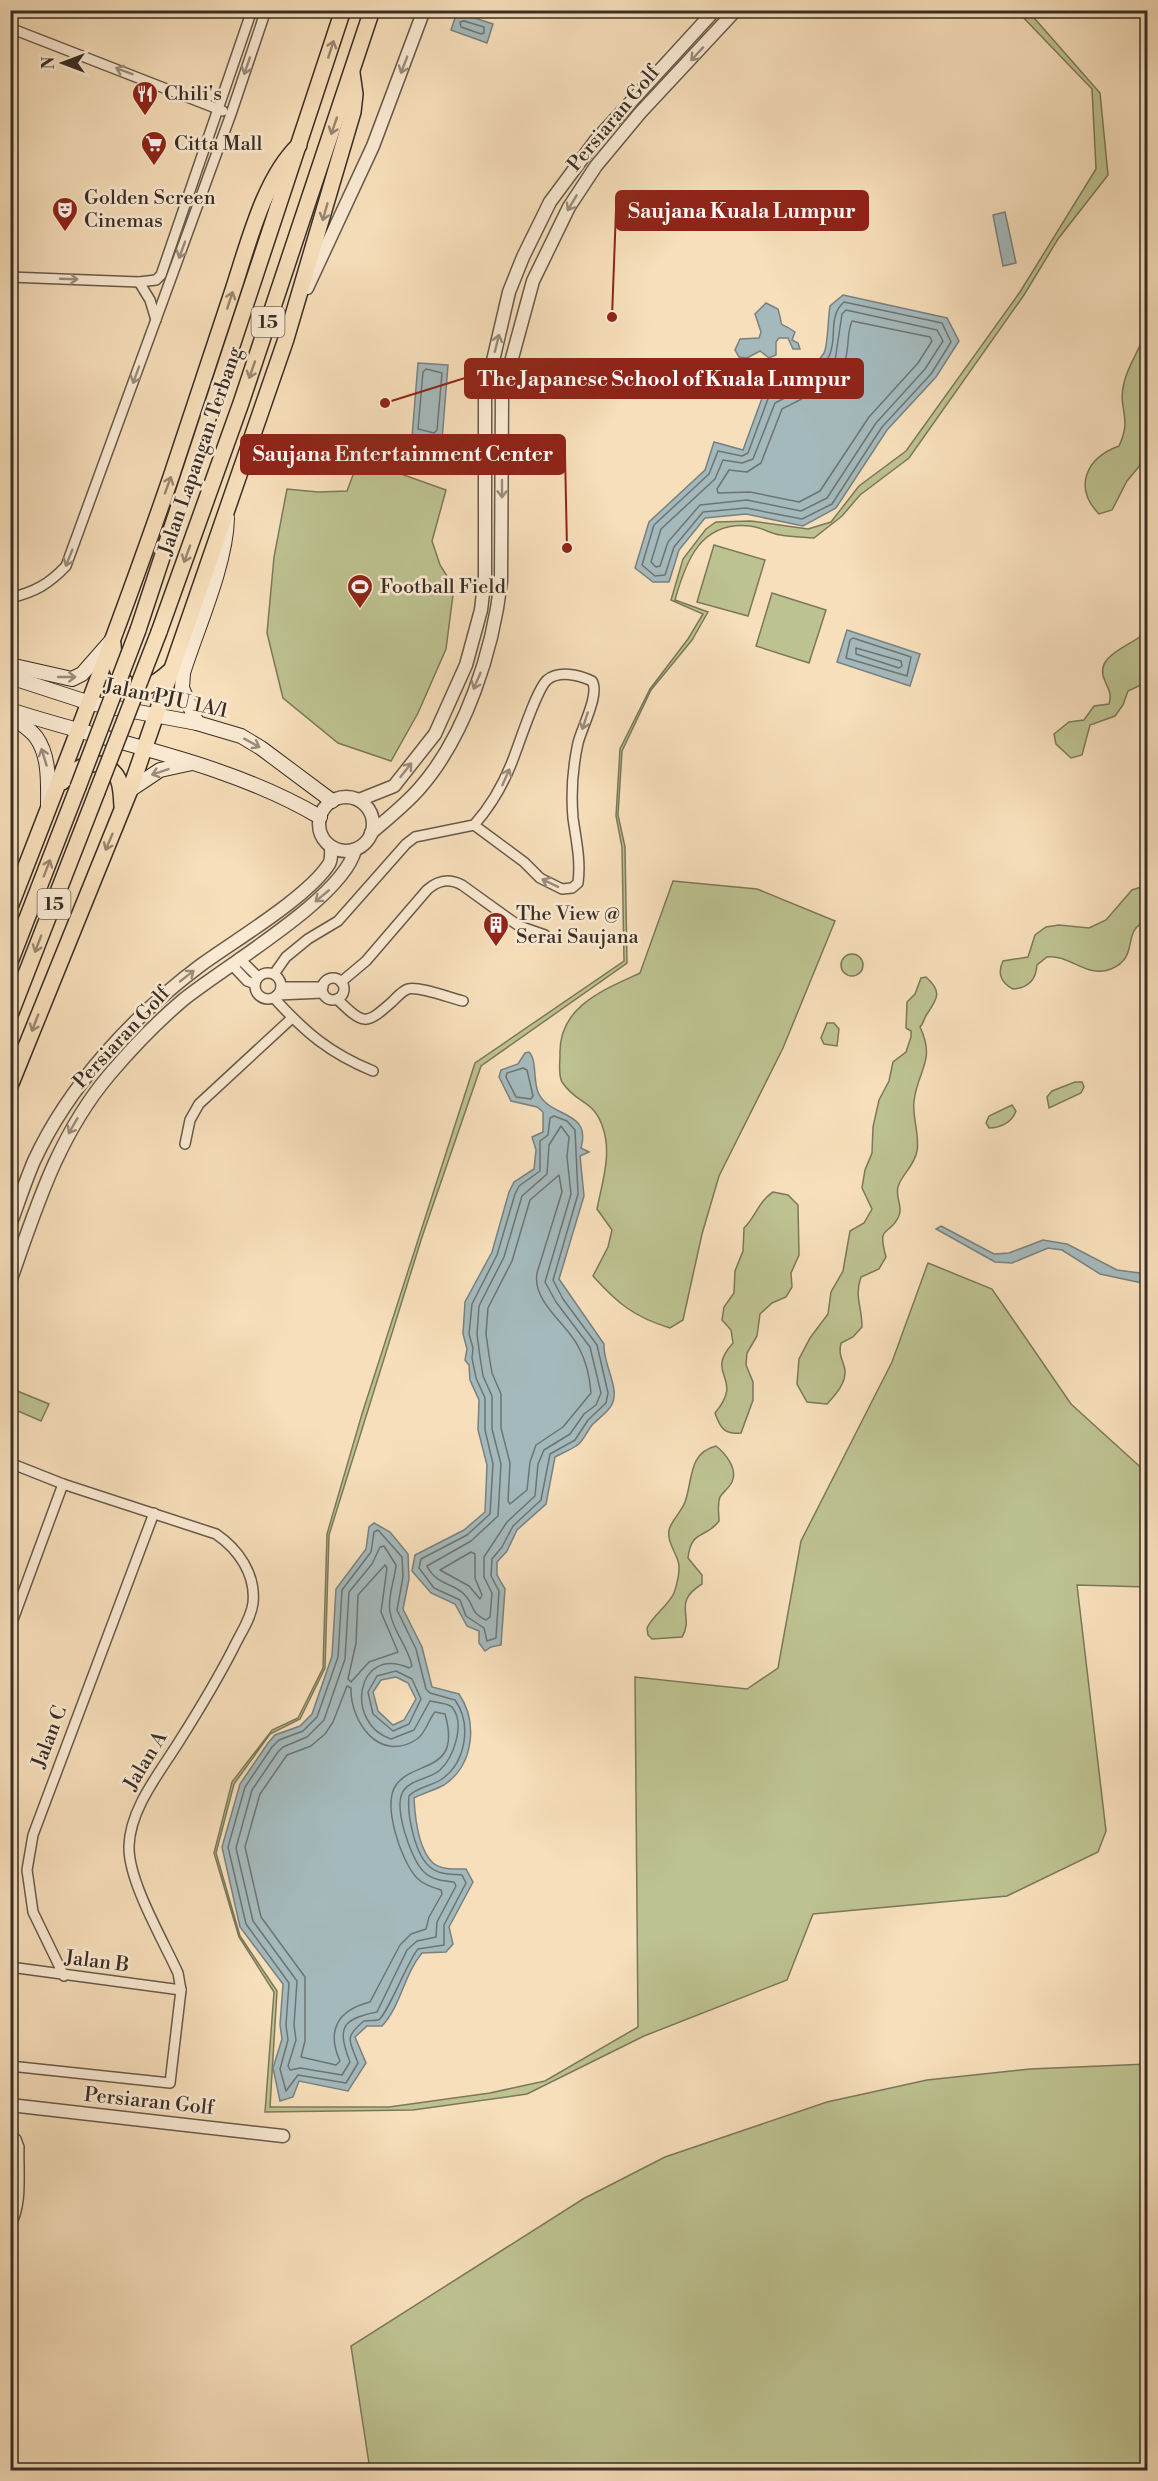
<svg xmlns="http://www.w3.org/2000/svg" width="1158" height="2481" viewBox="0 0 1158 2481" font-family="'Libre Bodoni',serif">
<rect width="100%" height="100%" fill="#f7dfbb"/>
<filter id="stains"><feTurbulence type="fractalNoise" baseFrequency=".00333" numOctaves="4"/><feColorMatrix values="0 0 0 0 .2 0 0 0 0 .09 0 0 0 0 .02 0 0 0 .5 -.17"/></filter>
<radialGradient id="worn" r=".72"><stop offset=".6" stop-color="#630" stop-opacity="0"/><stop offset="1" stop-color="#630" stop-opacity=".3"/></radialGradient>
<g fill="#bdc290" stroke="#7b785b" stroke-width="1.5">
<path d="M1017,11h11l72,82 8,82 -50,64 -34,56 -115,163 -49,37 -18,21 -28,22c-11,-1 -22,-1 -33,-3 -10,-1 -20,-8 -31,-9 -49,-5 -64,34 -75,74l33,12 -16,28 -41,50 -29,61 -4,64 7,32 2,116 -146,103 -59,171 -93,298 -4,133 -25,51 -30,15 -36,50 -18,69 24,83 37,55 -7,116h119l101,-14 55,-12 93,-54 -3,-350 112,12 31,-21 23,-127 91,-179 36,-99 64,26 79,115 76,69v114l-70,-2 29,246 -8,21 -91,44 -194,18 -26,66 -143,56 -117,58 -114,16 -148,2 9,-120 -35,-55 -25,-84 18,-71 40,-52 26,-12 25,-50 4,-134 35,-120 113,-351 149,-102 -2,-114 -6,-31 4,-67 30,-60 38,-50 15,-25 -32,-14 12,-41 23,-30 10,-7 35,-1 57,8 23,-7 28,-36 47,-35 114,-159 76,-123 -4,-80z"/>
<path d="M1147,323v134l-20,24 -15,29 -13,4c-26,-27 -13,-56 20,-68 14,-29 -2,-38 5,-63 5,-22 19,-35 23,-60z"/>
<path d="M359,459l87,31 -14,51 8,24 14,22 -8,62 -28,64 -27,48 -53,-18 -55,-45 -16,-65 7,-76 13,-68 31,3 29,-1z"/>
<path d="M714,545l51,15 -17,56 -51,-14z"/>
<path d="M772,593l54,17 -17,53 -53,-17z"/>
<path d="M1147,614v68l-19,9 -5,14 -8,11 -25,9 -8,30 -11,3 -15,-14 -2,-10 15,-12 15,-2 10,-14 15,-2c3,-11 0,-13 -4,-23 -12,-24 22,-34 36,-45z"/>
<path d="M673,881l84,8 78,32 -52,127 -64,128 -17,58 -19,86 -13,8c-36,-11 -53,-25 -77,-52l15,-29 4,-17 -15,-21c5,-26 15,-55 6,-81 -9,-29 -26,-23 -41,-46 -4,-7 -2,-19 -2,-27 -2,-48 43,-65 80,-82z"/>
<path d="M1147,885v36c-27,9 -6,36 -36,48 -24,10 -41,-15 -64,-12l-10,8c-1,15 -9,23 -24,24 -12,-6 -16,-16 -10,-28l25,-4 7,-22 11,-8 13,-2 30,3 17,-8 26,-30z"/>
<circle cx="852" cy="965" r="11"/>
<path d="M926,977c17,15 11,22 1,37 -3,4 -3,9 -7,13 16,34 -2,42 -6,74 -2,16 6,34 3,50 -3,16 -16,24 -19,36 -3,11 6,20 0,31 -10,19 -21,6 -12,39l-7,12 -18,8c-7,20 1,28 1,50l-9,10 -12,6c-3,13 2,16 4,27 1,14 -10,25 -18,34l-20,-2 -10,-18 2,-25 11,-21 18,-24 3,-22 12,-21 7,-40 14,-8 8,-14 -10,-21 3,-18 7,-17 1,-26 6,-27 10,-19 4,-19 13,-10 5,-15v-6l-5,-3 1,-26 8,-8 6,-16z"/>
<path d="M827,1023h7l5,6 -2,17 -13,-2 -3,-6z"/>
<path d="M1075,1082h7l2,5 -3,6 -32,15 -2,-11 5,-6z"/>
<path d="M1012,1105l4,6c-4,11 -15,17 -27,17l-3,-5 3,-7z"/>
<path d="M773,1192l15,3 10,10 1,50 -8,18 1,14 -6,10 -14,6 -12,11 -3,22 -10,17 -1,12 7,17v18l-12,33c-16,2 -21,-5 -26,-20 31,-37 -12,-37 18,-70l-2,-13 -9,-10 2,-13 10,-14 1,-22 8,-20 1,-23c12,-12 15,-27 29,-36z"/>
<path d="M10,1388l39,16 -8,17 -30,-13z"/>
<path d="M716,1446c10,8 22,23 16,36 -3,6 -9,10 -12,15 -3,8 -1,16 -1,24 -13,18 -28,8 -31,37l14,17v9c-31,19 -7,32 -20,53l-30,2 -4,-4 -1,-7c6,-13 21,-22 27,-35 3,-8 7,-25 4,-32 -3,-10 -11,-20 -9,-31 2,-9 13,-19 16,-28 8,-22 3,-49 31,-56z"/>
<path d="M1147,2064v406h-777l-19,-124 232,-147 82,-42 162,-55 100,-22 103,-11z"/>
</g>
<g fill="#a4b9bc" stroke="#798180" stroke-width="1.5" fill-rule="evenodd">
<path d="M457,12l36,12 -6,19 -36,-13z"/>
<path d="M1005,212l11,51 -13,3 -10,-51z"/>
<path d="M843,295l104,23 12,23 -23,36 -49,53 -51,78 -33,18 -57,-12 -41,4 -26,32 -10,32h-16l-18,-14 14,-46 56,-52 9,-28 29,8 22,-60c17,-2 50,-22 59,-37 4,-8 4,-36 6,-47z"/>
<path d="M766,303l12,6c7,24 -3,9 17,23l-3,8 6,3 2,6h-7l-5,-11h-9l-3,4v13l-7,3 -9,-7 -13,7 -8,-1 -4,-7 5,-11 19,-1 2,-6 -6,-18z"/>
<path d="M418,363l30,2 -6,75 -30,-3z"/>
<path d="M847,630l73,24 -10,32 -73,-24z"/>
<path d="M529,1052c8,8 4,28 9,40 11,27 54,17 43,56l8,4 -9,4 4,40 -25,83 45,65c-1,15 8,30 10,46 2,18 -10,23 -21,34 -6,6 -9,18 -17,22 -6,4 -14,7 -21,11l-9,47 -29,26 -10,21 -10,11v13l8,14 -4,56 -10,2 -6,4 -6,-8v-12l-12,-5 -12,-22 -24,-11 -19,-22 3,-16 49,-25 21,-18 2,-47 -9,-35 1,-30 -9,-20 -1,-15 -4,-5 2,-11 -4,-15 2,-32 27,-50 17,-60 5,-10 20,-13 2,-19 -4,-13 11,-5v-20l-6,-5 -26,-6 -12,-24 2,-7 17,-6 7,-11z"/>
<path d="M941,1226l53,28 15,-1 34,-13 24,4 50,26 30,4v10l-47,-10 -38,-24 -14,-2 -36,15 -17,-1 -59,-33z"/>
<path d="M374,1523l16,9 18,22 1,25 -6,30 19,38 10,40 27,7c19,28 15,71 -15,91 -9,5 -21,8 -30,13 1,20 4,51 19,65 8,7 23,6 33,6l7,13 -24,45 4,17 -7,8 -24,1c-18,21 -21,53 -40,73h-15l-12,11 11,26 -18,28 -49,-10 -6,16 -13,4 -7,-33 9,-29 -2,-14 3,-41 -43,-57 -18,-80 18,-63 28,-41 7,-8 25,-9 12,-12 20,-58 4,-67 30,-40 3,-22zM396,1677l12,6 8,16 -12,21 -11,5 -15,-14 -5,-19 8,-12z"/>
</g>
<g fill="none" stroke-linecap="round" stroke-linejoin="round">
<g stroke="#6e7471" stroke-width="1.5">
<path d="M464,21l20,6v6l-3,1 -20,-7 -1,-5z"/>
<path d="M844,302l98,21 9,19 -20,32 -49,53 -50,77 -30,15 -56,-11 -43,4 -29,35 -9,28 -10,1 -13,-11 12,-40 55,-51 9,-23 24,5 6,-3 21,-57c17,-5 54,-24 61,-42 7,-18 -2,-38 14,-52z"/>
<path d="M846,310l91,20 6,11 -18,28 -49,54 -49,75 -26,13 -54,-11 -47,5 -32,37 -8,24 -4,1 -5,-5 10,-33 54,-50 8,-19 19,3 11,-4 22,-56 35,-18 25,-24 7,-47z"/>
<path d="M852,321l78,16 2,4 -14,22 -49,54 -49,74 -21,11 -49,-10 -32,1 -1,-4 12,-19 18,2 14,-9 21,-54c20,-10 58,-27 64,-52 3,-12 1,-25 6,-36z"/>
<path d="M426,369l16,4 -5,57 -3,3 -16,-4 5,-57z"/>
<path d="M853,638l58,19 -4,19 -61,-18 4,-18z"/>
<path d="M856,648l45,13 1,5 -3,2 -43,-14z"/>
<path d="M523,1068l4,2 6,26 -2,3 -15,-2 -10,-20 1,-4z"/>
<path d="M554,1116l13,5 8,9 3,64 -25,86 10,19 34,46 11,48 -2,10 -18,17 -13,20 -25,14 -9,46 -28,26 -11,21 -10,12 -1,17 8,15 -3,47 -9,3 -3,-13 -18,-12 -6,-16 -26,-12 -15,-20 2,-9 46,-24 23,-21 3,-50 -8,-34v-32l-9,-20 -4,-20 1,-10 -4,-14 3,-30 25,-49 18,-61 4,-8 21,-15v-30l8,-6 2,-17z"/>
<path d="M561,1126l8,11 -2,20 4,37 -26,88 11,20 34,45 11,46 -5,12 -12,9 -14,20 -26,16 -6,14 -3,32 -28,26 -23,35v20l8,16 -2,24 -4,3c-17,-8 -10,-13 -21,-25 -12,-13 -28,-9 -38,-29l44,-25 27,-25 3,-52 -9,-35v-33l-9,-20 -3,-19 -3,-23 2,-28 25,-49 18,-61 25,-22 2,-29z"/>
<path d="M559,1175l3,17 -25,81c-5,30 31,51 42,75 7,13 11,31 12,45l-28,34 -27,18 -6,17 -3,28 -17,14 -2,-3 2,-38 -9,-35v-34l-9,-21 -3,-18 -3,-21 2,-26 24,-47 18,-61z"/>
<path d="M378,1530l24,27 1,20 -6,33 19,39 10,40 4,4 25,7c17,24 11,62 -13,79 -10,7 -25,8 -33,17 -2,19 6,59 21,71 9,8 21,7 32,8l4,8 -22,42v20l-26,4c-10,11 -32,69 -40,71 -4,1 -10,0 -14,1 -21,17 -14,20 -6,42l-12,20 -48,-8 -12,16 -6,-22 8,-29 -2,-15 3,-42 -43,-59 -18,-77 17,-60 27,-40 7,-7 24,-9 14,-14 21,-60 4,-67 29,-38 3,-20z"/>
<path d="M384,1546l12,19c-1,15 -9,32 -6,47 3,20 18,34 22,54l-3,2c-53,-24 -65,56 -18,71l23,-9 16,-29c5,1 18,2 22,6 14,17 1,51 -12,63 -10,9 -28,9 -36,20 -12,15 7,70 20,82 8,8 20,9 30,10l2,4 -19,36 -1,15 -19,4 -10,9 -30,62c-36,7 -40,16 -27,50l-8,13 -42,-7 -10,2 -2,-4 8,-26 -2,-15 3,-44 -44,-60 -17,-73 16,-58 26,-38 5,-5 24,-10 17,-17 21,-61 4,-67 23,-28 8,-17z"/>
<path d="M471,1552l4,2v24l7,17 -2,4 -11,-13 -29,-16z"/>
<path d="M385,1565l2,3 -6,44 17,40 -29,10 -18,20 -3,-3 8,-36 2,-48z"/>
<path d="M396,1671l16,8 9,20 -12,25 -16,7 -20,-17 -5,-22 9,-16z"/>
<path d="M347,1686l4,2c-1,34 29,76 66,51 9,-6 11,-19 18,-27l10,2c17,60 -30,45 -49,71 -14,20 5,75 20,92 6,7 16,10 25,13l1,4 -13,23 -3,12 -15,5 -11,11 -30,57c-32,8 -44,28 -30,59l-4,4 -35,-8 4,-16v-64l-44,-60 -16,-70 15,-53 27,-39 24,-9 14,-12 8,-12z"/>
</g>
<defs>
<g id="minor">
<path d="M10,28l213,83"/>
<path d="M10,277l129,5 17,-2 5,-5 91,-265"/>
<path d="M139,282l11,18 6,20"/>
<path d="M10,598c25,-6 39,-14 56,-32l165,-452 35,-104"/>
<path d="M239,958l19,19"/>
<path d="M231,964l16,17 8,3"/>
<circle cx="268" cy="986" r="13"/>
<path d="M274,974l12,-17 22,-18 30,-18 68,-77 9,-7 59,-12c16,-18 29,-40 38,-63 7,-17 24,-72 35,-82 12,-10 32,-5 45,1 8,13 -10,46 -14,62 -5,23 -7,52 -5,75 3,22 8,42 5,65l-6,5 -10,1 -22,-11 -16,-16 -50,-37"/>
<circle cx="333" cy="989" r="11"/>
<path d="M341,982l25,-21 61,-71c11,-10 22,-12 35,-5l57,41 26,9"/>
<path d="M281,987h42"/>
<path d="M277,995l46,-2"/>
<path d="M274,998c31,34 55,55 99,73"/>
<path d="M337,999c27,26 28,27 56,2 4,-4 9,-10 15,-12 11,-3 42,9 55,12"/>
<path d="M185,1144l5,-24 9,-16 93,-86"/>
<path d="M10,1463l53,21 153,50c22,15 40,40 37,69 -2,16 -13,31 -20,46 -16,31 -34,61 -53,91 -19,31 -50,68 -51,106 -1,35 34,94 49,127l3,17 -11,93 -160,-17"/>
<path d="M10,1628l53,-144"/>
<path d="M10,1967l171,23"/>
<path d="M64,1976l-31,-64 -6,-42 6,-35 121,-322"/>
<path d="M10,2134l6,5 3,8c-1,24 4,58 -9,79"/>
</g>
<g id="tertiary">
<path d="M307,288l66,-142 51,-136"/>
<circle cx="346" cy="824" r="27"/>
<path d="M359,800l35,-14 41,-52 31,-69 15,-55 4,-34v-181l24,-103 14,-35 27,-55 46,-62 119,-130"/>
<path d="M371,833c16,-14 34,-28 48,-44 47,-53 74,-139 82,-208l1,-186 31,-114 36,-74 27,-41 44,-53 96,-103"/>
<path d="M10,1225c8,-21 15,-43 24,-64 35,-76 100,-146 167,-196 33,-24 107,-68 128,-101 3,-5 2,-11 2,-17"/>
<path d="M10,1282c26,-74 48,-147 100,-208 22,-26 47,-52 73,-74 42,-34 160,-102 172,-150"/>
<path d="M10,2105l273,31"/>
</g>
<g id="secondary">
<path d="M10,665l62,14 10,-5 29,-33"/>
<path d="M10,677l80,26 107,20 44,13 20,12 71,53"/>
<path d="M10,710c104,34 215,51 310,107"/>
<path d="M10,715c8,7 20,14 26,22 14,19 12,47 12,69"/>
<path d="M197,723l-15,-35 1,-15c14,-45 43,-108 44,-155"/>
<path d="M130,790l30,-20 32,-7"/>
</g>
<g id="primary">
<path d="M138,630l205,-620"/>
<path d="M159,632l82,-229 131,-393"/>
<path d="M113,644c2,42 22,59 57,27"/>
<path d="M62,782c13,-15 37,-28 53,-8 7,8 6,21 7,32"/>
<path d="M10,907c56,-143 111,-285 161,-430 20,-60 40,-121 60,-181 16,-47 32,-117 68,-151"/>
<path d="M10,962l68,-175"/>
<path d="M10,1015l87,-223"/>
<path d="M10,1086l120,-296 156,-451 67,-227 2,-18 -3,-21"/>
</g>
</defs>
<use href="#minor" stroke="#685a4b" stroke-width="12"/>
<use href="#tertiary" stroke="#685a4b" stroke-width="15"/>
<use href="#secondary" stroke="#392e26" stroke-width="16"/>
<use href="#primary" stroke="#392e26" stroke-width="18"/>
<use href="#minor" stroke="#faead3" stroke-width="9"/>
<use href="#tertiary" stroke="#faead3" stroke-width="12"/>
<use href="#secondary" stroke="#faead3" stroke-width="14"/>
<use href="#primary" stroke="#f7dfbb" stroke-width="15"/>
<defs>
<g id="primary-bridge">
<path d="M78,787l60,-157"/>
<path d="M97,792l62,-160"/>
</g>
</defs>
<use href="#primary-bridge" stroke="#392e26" stroke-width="18" stroke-linecap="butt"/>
<use href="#primary-bridge" stroke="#f7dfbb" stroke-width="15"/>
</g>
<defs><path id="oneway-shaft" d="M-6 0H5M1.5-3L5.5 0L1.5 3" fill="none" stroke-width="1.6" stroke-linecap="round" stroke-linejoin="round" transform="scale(1.5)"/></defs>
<g stroke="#988670">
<use href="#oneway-shaft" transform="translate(331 49) rotate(-72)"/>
<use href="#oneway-shaft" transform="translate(334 126) rotate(109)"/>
<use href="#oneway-shaft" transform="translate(325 212) rotate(106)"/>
<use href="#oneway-shaft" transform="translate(230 300) rotate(-72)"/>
<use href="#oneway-shaft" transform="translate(252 370) rotate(109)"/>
<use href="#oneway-shaft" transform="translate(168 485) rotate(-70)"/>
<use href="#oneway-shaft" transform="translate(187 554) rotate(110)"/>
<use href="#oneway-shaft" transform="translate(109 842) rotate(113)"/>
<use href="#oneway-shaft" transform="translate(47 868) rotate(-69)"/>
<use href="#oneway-shaft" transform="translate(38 944) rotate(111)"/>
<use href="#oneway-shaft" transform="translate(35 1023) rotate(111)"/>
</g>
<g stroke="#9a8c7c">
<use href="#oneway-shaft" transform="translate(697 54) rotate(133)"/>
<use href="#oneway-shaft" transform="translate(404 65) rotate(111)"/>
<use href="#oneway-shaft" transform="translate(247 66) rotate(109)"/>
<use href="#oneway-shaft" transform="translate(124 71) rotate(-159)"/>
<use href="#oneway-shaft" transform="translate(572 203) rotate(121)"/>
<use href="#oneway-shaft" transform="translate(182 250) rotate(110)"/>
<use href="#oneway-shaft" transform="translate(69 279) rotate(2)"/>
<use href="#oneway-shaft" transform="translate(497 343) rotate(-76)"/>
<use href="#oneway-shaft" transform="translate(136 375) rotate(110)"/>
<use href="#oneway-shaft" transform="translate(502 489) rotate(90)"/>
<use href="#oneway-shaft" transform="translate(69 558) rotate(112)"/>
<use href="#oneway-shaft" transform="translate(67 677)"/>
<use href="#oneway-shaft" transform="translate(477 681) rotate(113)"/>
<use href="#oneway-shaft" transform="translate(585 721) rotate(108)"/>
<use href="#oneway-shaft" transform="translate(252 743) rotate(29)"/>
<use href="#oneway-shaft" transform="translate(44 757) rotate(-107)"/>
<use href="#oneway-shaft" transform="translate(406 770) rotate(-52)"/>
<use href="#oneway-shaft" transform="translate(160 772) rotate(161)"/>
<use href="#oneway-shaft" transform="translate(506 777) rotate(-66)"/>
<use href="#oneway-shaft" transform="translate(550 883) rotate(-154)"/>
<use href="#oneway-shaft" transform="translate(322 896) rotate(140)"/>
<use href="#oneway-shaft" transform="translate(187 976) rotate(-38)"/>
<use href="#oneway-shaft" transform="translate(73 1126) rotate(120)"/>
</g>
<defs>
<symbol id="restaurant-pin" viewBox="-11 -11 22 30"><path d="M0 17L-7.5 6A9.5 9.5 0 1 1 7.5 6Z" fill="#8f2418" stroke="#faead3"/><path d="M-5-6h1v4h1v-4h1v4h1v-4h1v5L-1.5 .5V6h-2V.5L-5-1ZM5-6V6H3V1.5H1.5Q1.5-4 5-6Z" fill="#fff"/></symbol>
<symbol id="supermarket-pin" viewBox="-11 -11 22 30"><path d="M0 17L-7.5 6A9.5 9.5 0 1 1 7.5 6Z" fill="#8f2418" stroke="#faead3"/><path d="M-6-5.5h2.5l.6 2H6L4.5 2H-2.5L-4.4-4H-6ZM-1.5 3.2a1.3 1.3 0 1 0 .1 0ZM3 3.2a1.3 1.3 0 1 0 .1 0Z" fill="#fff"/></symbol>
<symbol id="theatre-pin" viewBox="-11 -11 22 30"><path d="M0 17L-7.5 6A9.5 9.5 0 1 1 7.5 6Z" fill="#8f2418" stroke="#faead3"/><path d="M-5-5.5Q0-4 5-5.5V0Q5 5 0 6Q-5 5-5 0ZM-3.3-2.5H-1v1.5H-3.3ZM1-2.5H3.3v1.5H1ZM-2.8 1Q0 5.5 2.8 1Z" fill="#fff"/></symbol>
<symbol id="stadium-pin" viewBox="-11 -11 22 30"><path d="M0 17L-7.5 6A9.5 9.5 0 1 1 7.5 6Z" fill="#8f2418" stroke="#faead3"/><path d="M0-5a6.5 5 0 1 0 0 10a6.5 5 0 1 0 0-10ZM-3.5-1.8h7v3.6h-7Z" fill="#fff"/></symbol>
<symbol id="building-pin" viewBox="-11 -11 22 30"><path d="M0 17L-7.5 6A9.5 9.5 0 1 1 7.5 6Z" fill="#8f2418" stroke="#faead3"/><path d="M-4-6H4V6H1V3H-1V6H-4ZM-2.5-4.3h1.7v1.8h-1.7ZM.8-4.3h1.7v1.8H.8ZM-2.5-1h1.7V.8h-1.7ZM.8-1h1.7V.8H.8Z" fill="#fff"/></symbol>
</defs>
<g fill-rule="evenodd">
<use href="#restaurant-pin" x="130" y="79" width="30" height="40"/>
<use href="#supermarket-pin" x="139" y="129" width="30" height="40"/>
<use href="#theatre-pin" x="50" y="195" width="30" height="40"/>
<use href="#stadium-pin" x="345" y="572" width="30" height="40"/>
<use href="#building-pin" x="481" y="910" width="30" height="40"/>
</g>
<g text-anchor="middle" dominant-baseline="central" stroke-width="5" stroke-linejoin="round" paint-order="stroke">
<g fill="#faead3" stroke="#73665a" stroke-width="1.5">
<rect x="251.5" y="307" width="33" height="30" rx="4.5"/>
<rect x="37.5" y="889" width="33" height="30" rx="4.5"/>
</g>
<g font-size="18" font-weight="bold" fill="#392e26">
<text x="268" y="322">15</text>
<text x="54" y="904">15</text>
</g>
<g font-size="20" fill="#392e26" stroke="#faead3" text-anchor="start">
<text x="164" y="94">Chili's</text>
<text x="174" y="144">Citta Mall</text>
<text x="84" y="198">Golden Screen<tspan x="84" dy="23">Cinemas</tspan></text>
<text x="380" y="587">Football Field</text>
<text x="516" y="914">The View @<tspan x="516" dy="23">Serai Saujana</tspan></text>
</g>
<g font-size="20" fill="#392e26" stroke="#faead3">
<text transform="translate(614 119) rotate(-50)">Persiaran Golf</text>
<text transform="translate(201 451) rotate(-71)">Jalan Lapangan Terbang</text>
<text transform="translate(166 699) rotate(12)">Jalan PJU 1A/1</text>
<text transform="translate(122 1038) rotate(-47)">Persiaran Golf</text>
<text transform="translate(50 1737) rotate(-69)">Jalan C</text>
<text transform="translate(146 1761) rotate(-59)">Jalan A</text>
<text transform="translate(97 1962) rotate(7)">Jalan B</text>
<text transform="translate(149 2102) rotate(6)">Persiaran Golf</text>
</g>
</g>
<path fill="none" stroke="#8f2418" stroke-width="2" d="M612 317L616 210M385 403L465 378M567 548L565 454"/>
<g fill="#8f2418" stroke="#faead3" stroke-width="2">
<circle cx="612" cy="317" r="6"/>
<circle cx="385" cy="403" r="6"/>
<circle cx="567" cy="548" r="6"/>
</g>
<g fill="#8f2418" stroke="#8f2418" stroke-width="2">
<rect x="616" y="191" width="252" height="39" rx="6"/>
<rect x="465" y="359" width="398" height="39" rx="6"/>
<rect x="241" y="435" width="324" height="39" rx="6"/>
</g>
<g font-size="21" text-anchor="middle" font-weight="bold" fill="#fff">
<text x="742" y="218">Saujana Kuala Lumpur</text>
<text x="664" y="386">The Japanese School of Kuala Lumpur</text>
<text x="403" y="461">Saujana Entertainment Center</text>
</g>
<rect width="1158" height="2481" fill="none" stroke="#f7dfbb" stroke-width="36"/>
<rect x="12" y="12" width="1134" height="2457" fill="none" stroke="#392e26" stroke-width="3"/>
<rect x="18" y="18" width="1122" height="2445" fill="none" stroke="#392e26" stroke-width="1.5"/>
<g transform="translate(63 63) rotate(270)" stroke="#faead3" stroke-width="4.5" paint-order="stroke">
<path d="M0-4.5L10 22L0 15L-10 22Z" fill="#392e26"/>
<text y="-9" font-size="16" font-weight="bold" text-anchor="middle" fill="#392e26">N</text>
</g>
<rect width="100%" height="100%" filter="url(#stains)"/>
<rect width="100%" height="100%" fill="url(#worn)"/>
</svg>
